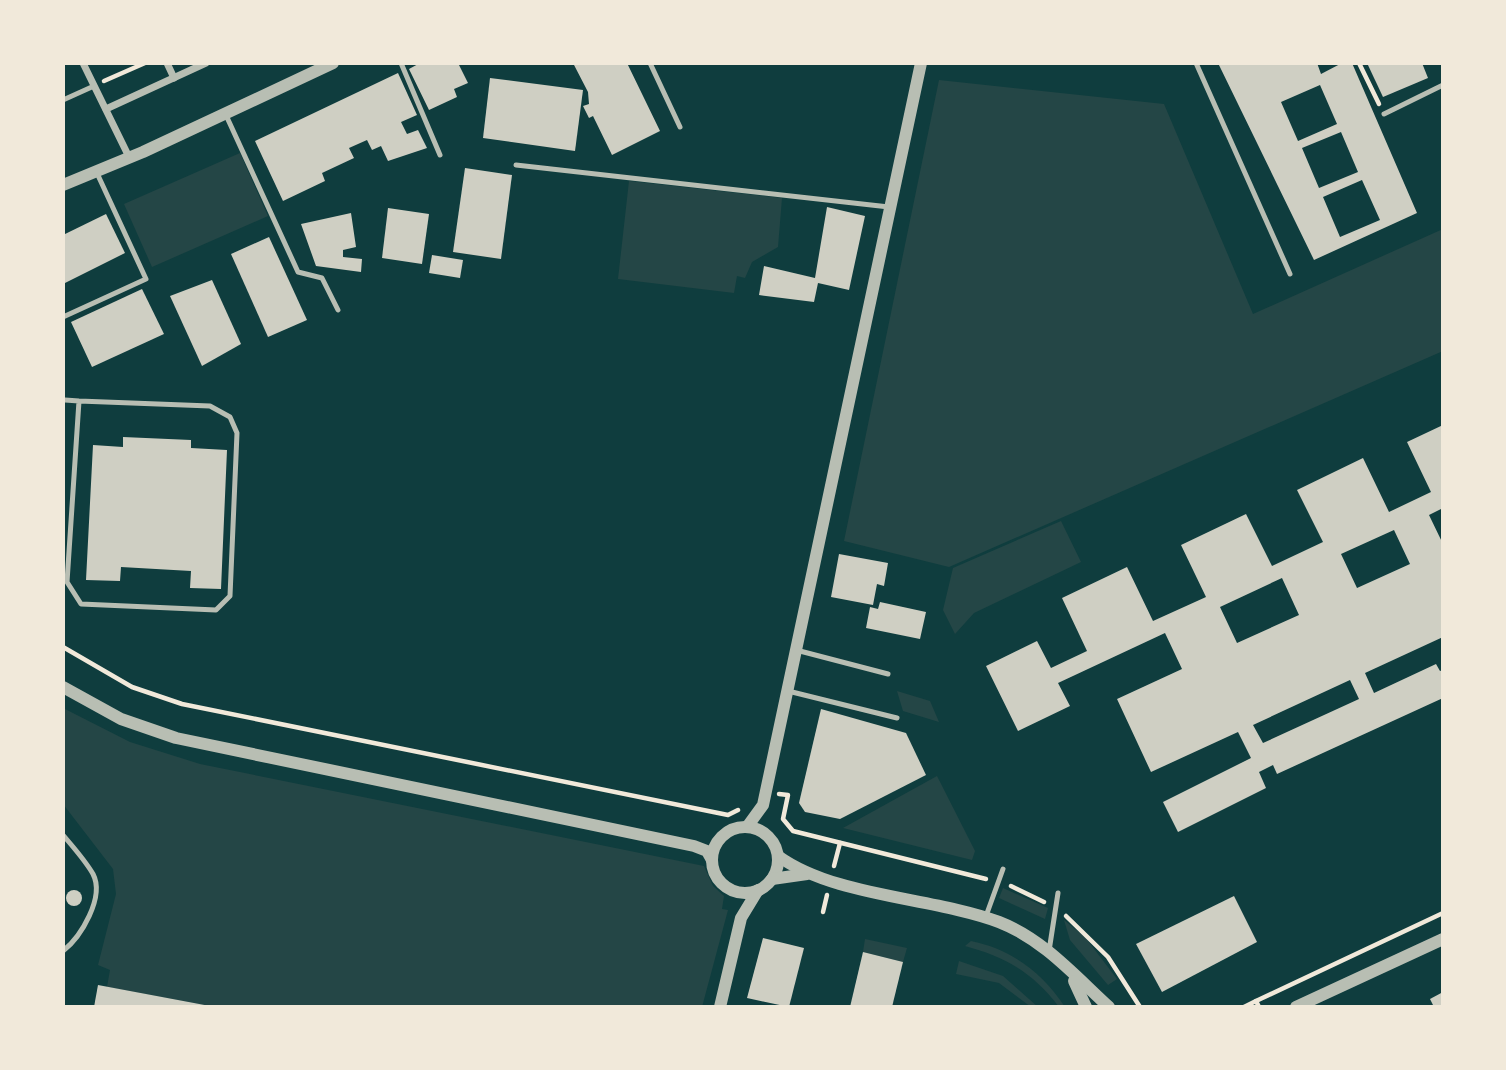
<svg xmlns="http://www.w3.org/2000/svg" width="1506" height="1070" viewBox="0 0 1506 1070" font-family="'Work Sans',sans-serif">
<rect width="100%" height="100%" fill="#0f3d3e"/>
<g fill="#244646">
<path d="M939,80l225,24 89,210 190,-85v122l-494,216 -105,-26z"/>
<path d="M240,153l28,63 -116,51 -28,-63z"/>
<path d="M629,181l153,17 -4,49 -26,15 -7,16 -8,-2 -3,17 -116,-14z"/>
<path d="M1061,521l20,41 -107,51 -19,21 -12,-24 10,-42z"/>
<path d="M897,691l33,10 9,21 -36,-11z"/>
<path d="M63,708l67,34 70,22 504,102 9,20 11,10 -2,13 6,1 -26,97h-486l-109,-20 3,-17 -12,-5 18,-71 -3,-25 -50,-65z"/>
<path d="M937,776l38,75 -3,9 -129,-32z"/>
<path d="M1003,888l45,20 -3,11 -46,-21z"/>
<path d="M1064,920l21,17 32,42 -9,6 -38,-45z"/>
<path d="M865,939l42,9 -4,14 -40,-10z"/>
<path d="M971,941c40,8 72,32 94,66h-6c-26,-34 -53,-50 -94,-61z"/>
<path d="M959,961l44,15 35,31h-7l-32,-24 -43,-9z"/>
</g>
<g fill="#cfcfc3" fill-rule="evenodd">
<path d="M420,63h38l10,20 -14,6 3,8 -28,13 -20,-41z"/>
<path d="M573,63h54l33,68 -48,24 -19,-39 -4,2 -6,-12 6,-2 -1,-12z"/>
<path d="M1218,63h99l4,11 21,-11h10l65,150 -103,47zM1320,85l17,39 -39,17 -17,-39zM1341,132l17,40 -39,16 -17,-40zM1362,180l18,40 -40,17 -17,-40z"/>
<path d="M1367,63h55l6,15 -45,19z"/>
<path d="M398,73l19,42 -16,7 6,12 11,-4 9,18 -39,13 -7,-15 -9,4 -5,-10 -18,8 5,10 -32,15 3,8 -42,20 -28,-60z"/>
<path d="M490,78l93,12 -8,61 -92,-13z"/>
<path d="M465,168l47,7 -11,84 -48,-7z"/>
<path d="M827,207l38,9 -16,74 -31,-7 -4,19 -55,-7 5,-29 51,12z"/>
<path d="M388,208l41,6 -7,50 -40,-6z"/>
<path d="M351,213l5,34 -13,3v7l19,2 -1,13 -45,-6 -15,-42z"/>
<path d="M106,214l19,39 -62,31v-49z"/>
<path d="M269,237l38,83 -39,17 -37,-83z"/>
<path d="M432,255l31,5 -3,18 -31,-5z"/>
<path d="M212,280l29,64 -39,22 -32,-70z"/>
<path d="M142,289l22,45 -72,33 -21,-45z"/>
<path d="M1443,425v83l-14,7 14,29v93l-78,36 9,20 62,-29 4,7 3,-1v28l-166,76 -4,-9 -14,7 7,16 -88,44 -15,-30 88,-44 -13,-26 -87,40 -34,-73 65,-30 -17,-36 -107,50 12,23 -52,25 -32,-65 51,-25 14,27 36,-17 -25,-53 65,-31 26,54 53,-24 -25,-52 65,-31 26,52 51,-24 -26,-52 66,-32 26,54 42,-20 -24,-50zM1394,530l16,34 -53,24 -16,-34zM1282,578l17,37 -62,28 -17,-36zM1350,680l9,19 -96,44 -10,-18z"/>
<path d="M123,437l68,3v8l36,2 -6,139 -31,-1 1,-17 -70,-4 -1,14 -34,-1 7,-135 30,2z"/>
<path d="M839,554l49,9 -4,23 -7,-2 -4,21 -42,-8z"/>
<path d="M880,602l46,10 -6,27 -54,-11 4,-21 8,2z"/>
<path d="M821,709l85,24 20,42 -86,44 -35,-7 -6,-9z"/>
<circle cx="74" cy="898" r="8"/>
<path d="M1234,896l23,46 -95,50 -26,-48z"/>
<path d="M763,938l41,10 -15,59 -42,-9z"/>
<path d="M863,952l40,10 -11,45h-42z"/>
<path d="M98,985l112,21v1h-116z"/>
<path d="M1443,992v15h-9l-4,-8z"/>
</g>
<g fill="none" stroke-linecap="round" stroke-linejoin="round">
<g stroke="#f1e9da" stroke-width="4.5">
<path d="M1359,63l20,41"/>
<path d="M104,81l41,-18"/>
<path d="M63,647l69,40 50,17 546,111 10,-5"/>
<path d="M779,794l9,1 -5,24 10,12 193,48"/>
<path d="M834,866l6,-23"/>
<path d="M1011,886l33,16"/>
<path d="M823,912l4,-17"/>
<path d="M1066,916l42,41 32,50"/>
<path d="M1256,1001l187,-88"/>
<path d="M1244,1007l12,-6 3,6"/>
</g>
<g stroke="#b8beb3" stroke-width="5">
<path d="M401,63l39,92"/>
<path d="M650,63l30,64"/>
<path d="M1196,63l94,211"/>
<path d="M63,100l31,-14"/>
<path d="M225,113l73,159 24,6 16,32"/>
<path d="M1384,114l59,-29"/>
<path d="M516,165l373,42"/>
<path d="M63,317l83,-38 -50,-108"/>
<path d="M63,400h2l14,1 131,5 20,11 7,16 -7,163 -14,14 -135,-6 -14,-22 12,-181"/>
<path d="M796,650l92,24"/>
<path d="M788,691l109,27"/>
<path d="M63,835c10,12 22,25 30,39 12,23 -12,63 -30,77"/>
<path d="M986,916l17,-47"/>
<path d="M1049,951l9,-58"/>
</g>
<g stroke="#b8beb3" stroke-width="7">
<path d="M83,63l46,94"/>
<path d="M167,63l7,15"/>
<path d="M106,109l100,-46"/>
</g>
<g stroke="#b8beb3" stroke-width="12">
<path d="M63,185l80,-33 190,-89"/>
<path d="M63,687l58,32 55,19 518,108 13,5 5,9"/>
<path d="M747,827l16,-22 158,-742"/>
<circle cx="745" cy="860" r="33"/>
<path d="M778,856c57,41 153,41 221,66 44,17 76,54 110,85"/>
<path d="M772,879l35,-5"/>
<path d="M1074,981l12,26"/>
<path d="M720,1007l21,-89 17,-28"/>
<path d="M1296,1007l147,-68"/>
</g>
</g>
<rect width="1506" height="1070" fill="none" stroke="#f1e9da" stroke-width="130"/>
</svg>
